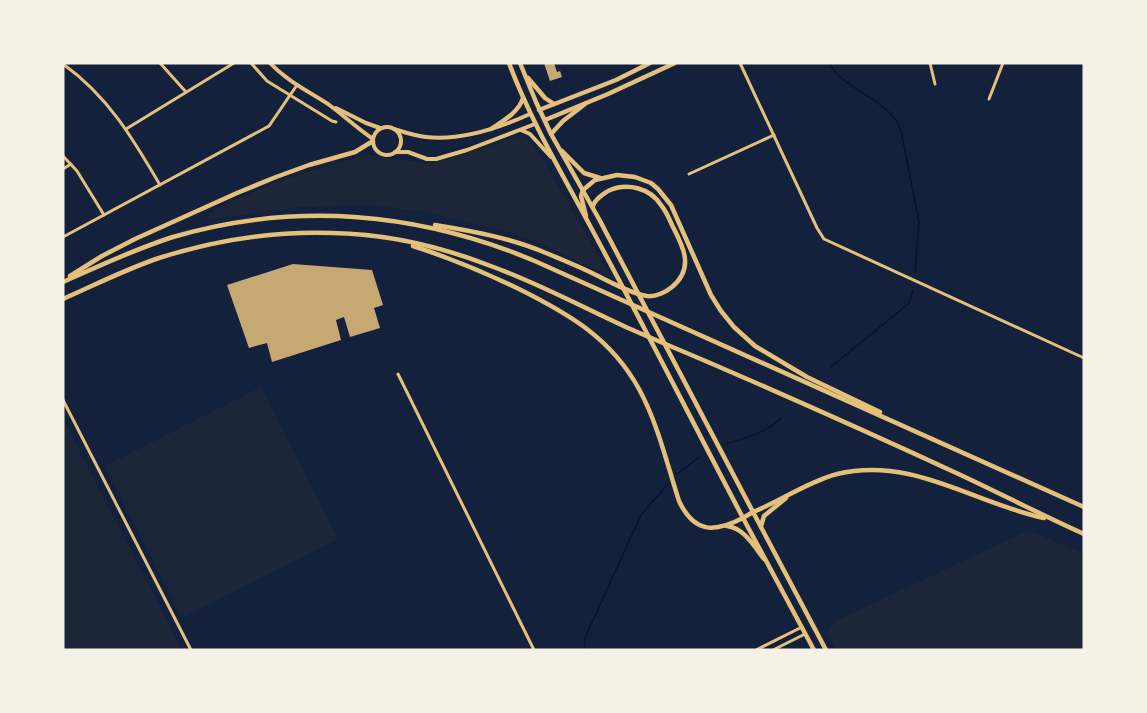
<svg xmlns="http://www.w3.org/2000/svg" width="1147" height="713" viewBox="0 0 1147 713" font-family="'PT Sans',sans-serif">
<rect width="100%" height="100%" fill="#14213d"/>
<g fill="#1d2539">
<path d="M521,135l7,3 10,14 73,125 -73,-35 -29,-10 -83,-20 -57,-7 -70,2 -95,13 15,-13 62,-27 86,-26 61,10 14,-3z"/>
<path d="M261,387l77,152 -156,79 -77,-152z"/>
<path d="M63,419l119,231h-119z"/>
<path d="M1029,530l55,24v96h-248l-9,-17 5,-8 8,-6z"/>
</g>
<g fill="none" stroke-linecap="round" stroke-linejoin="round">
<g stroke="#0b132b" stroke-width="1.5">
<path d="M829,63c16,29 60,35 72,67l18,92 -4,51"/>
<path d="M831,367l77,-63 3,-6 2,-8"/>
<path d="M725,444c19,-6 42,-11 56,-26"/>
<path d="M677,474l22,-17"/>
<path d="M586,650l-2,-10 57,-125 27,-31"/>
</g>
</g>
<g fill="#c6a872">
<path d="M544,63h10l3,9 3,-1 2,6 -12,4z"/>
<path d="M293,264l79,6 11,35 -9,3 6,20 -30,9 -6,-20 -8,3 5,20 -69,22 -5,-19 -18,5 -22,-63z"/>
</g>
<g fill="none" stroke-linecap="round" stroke-linejoin="round">
<g stroke="#e5c07b" stroke-width="3">
<path d="M160,63l26,29"/>
<path d="M251,63l16,18 65,40 4,1"/>
<path d="M930,63l5,21"/>
<path d="M63,64c45,32 70,75 97,121"/>
<path d="M989,99l14,-36"/>
<path d="M126,129l108,-66"/>
<path d="M63,156l14,15 27,44"/>
<path d="M63,169l8,-5"/>
<path d="M689,174l85,-39"/>
<path d="M63,237l206,-111 28,-41"/>
<path d="M398,374l136,276"/>
</g>
<g stroke="#e5c07b" stroke-width="3">
<path d="M740,63l77,165 7,11 260,119"/>
<path d="M63,400l128,250"/>
<path d="M756,650l46,-23"/>
<path d="M773,650l32,-16"/>
</g>
<g stroke="#e5c07b" stroke-width="4">
<path d="M270,63c17,18 38,28 58,41 15,11 29,24 45,35"/>
<path d="M336,108l30,15 14,5"/>
<circle cx="387" cy="141" r="14"/>
<path d="M394,129c10,3 21,7 32,8 34,4 73,-9 104,-23"/>
<path d="M521,130l9,4 21,23"/>
<path d="M395,152h13l19,7h9l31,-9 68,-26"/>
</g>
<g stroke="#e5c07b" stroke-width="4.5">
<path d="M539,110l77,-30 34,-17"/>
<path d="M545,120l63,-26 67,-31"/>
<path d="M753,512l73,138"/>
<path d="M743,518l71,132"/>
</g>
<g stroke="#e5c07b" stroke-width="4.5">
<path d="M509,63c21,56 51,107 79,159 53,98 103,197 155,296l10,-6 -154,-293 -48,-85 -15,-32 -16,-39"/>
<path d="M528,78l17,20 9,6"/>
<path d="M491,129c12,-8 28,-17 32,-31"/>
<path d="M551,134l12,-13 22,-17"/>
<path d="M583,190l-2,6 5,20"/>
</g>
<g stroke="#e5c07b" stroke-width="4.5">
<path d="M562,151l22,22 16,5"/>
<path d="M583,190l12,-10 22,-5 18,2 16,6 7,6 13,16 40,90 10,16 13,16 21,19 52,31 73,35"/>
<path d="M435,225c37,6 76,13 111,28 17,7 34,14 50,22 16,8 34,18 51,21 9,1 19,-4 25,-9 23,-19 11,-41 0,-62 -3,-7 -6,-14 -11,-20 -11,-17 -34,-23 -53,-14 -6,4 -13,8 -15,15"/>
<path d="M413,246c37,12 71,26 106,43 50,25 92,49 120,100 19,35 28,75 40,112 15,32 35,32 64,17"/>
<path d="M70,276l32,-20 33,-17 102,-46 39,-16 33,-12 46,-13 18,-11"/>
<path d="M63,282c36,-16 72,-33 110,-45 123,-36 247,-25 364,25l547,245"/>
<path d="M63,299c32,-14 63,-30 96,-41 56,-18 115,-27 173,-25 53,1 107,13 156,32 48,17 94,42 140,63 32,14 64,27 96,41 81,35 161,71 241,108 40,19 79,39 119,57"/>
<path d="M753,512c28,-11 54,-30 84,-38 76,-18 136,29 207,44"/>
<path d="M727,526c17,2 27,20 37,33"/>
<path d="M761,526l3,-10 22,-18"/>
</g>
</g>
<rect width="1147" height="713" fill="none" stroke="#f6f1e7" stroke-width="129"/>
</svg>
